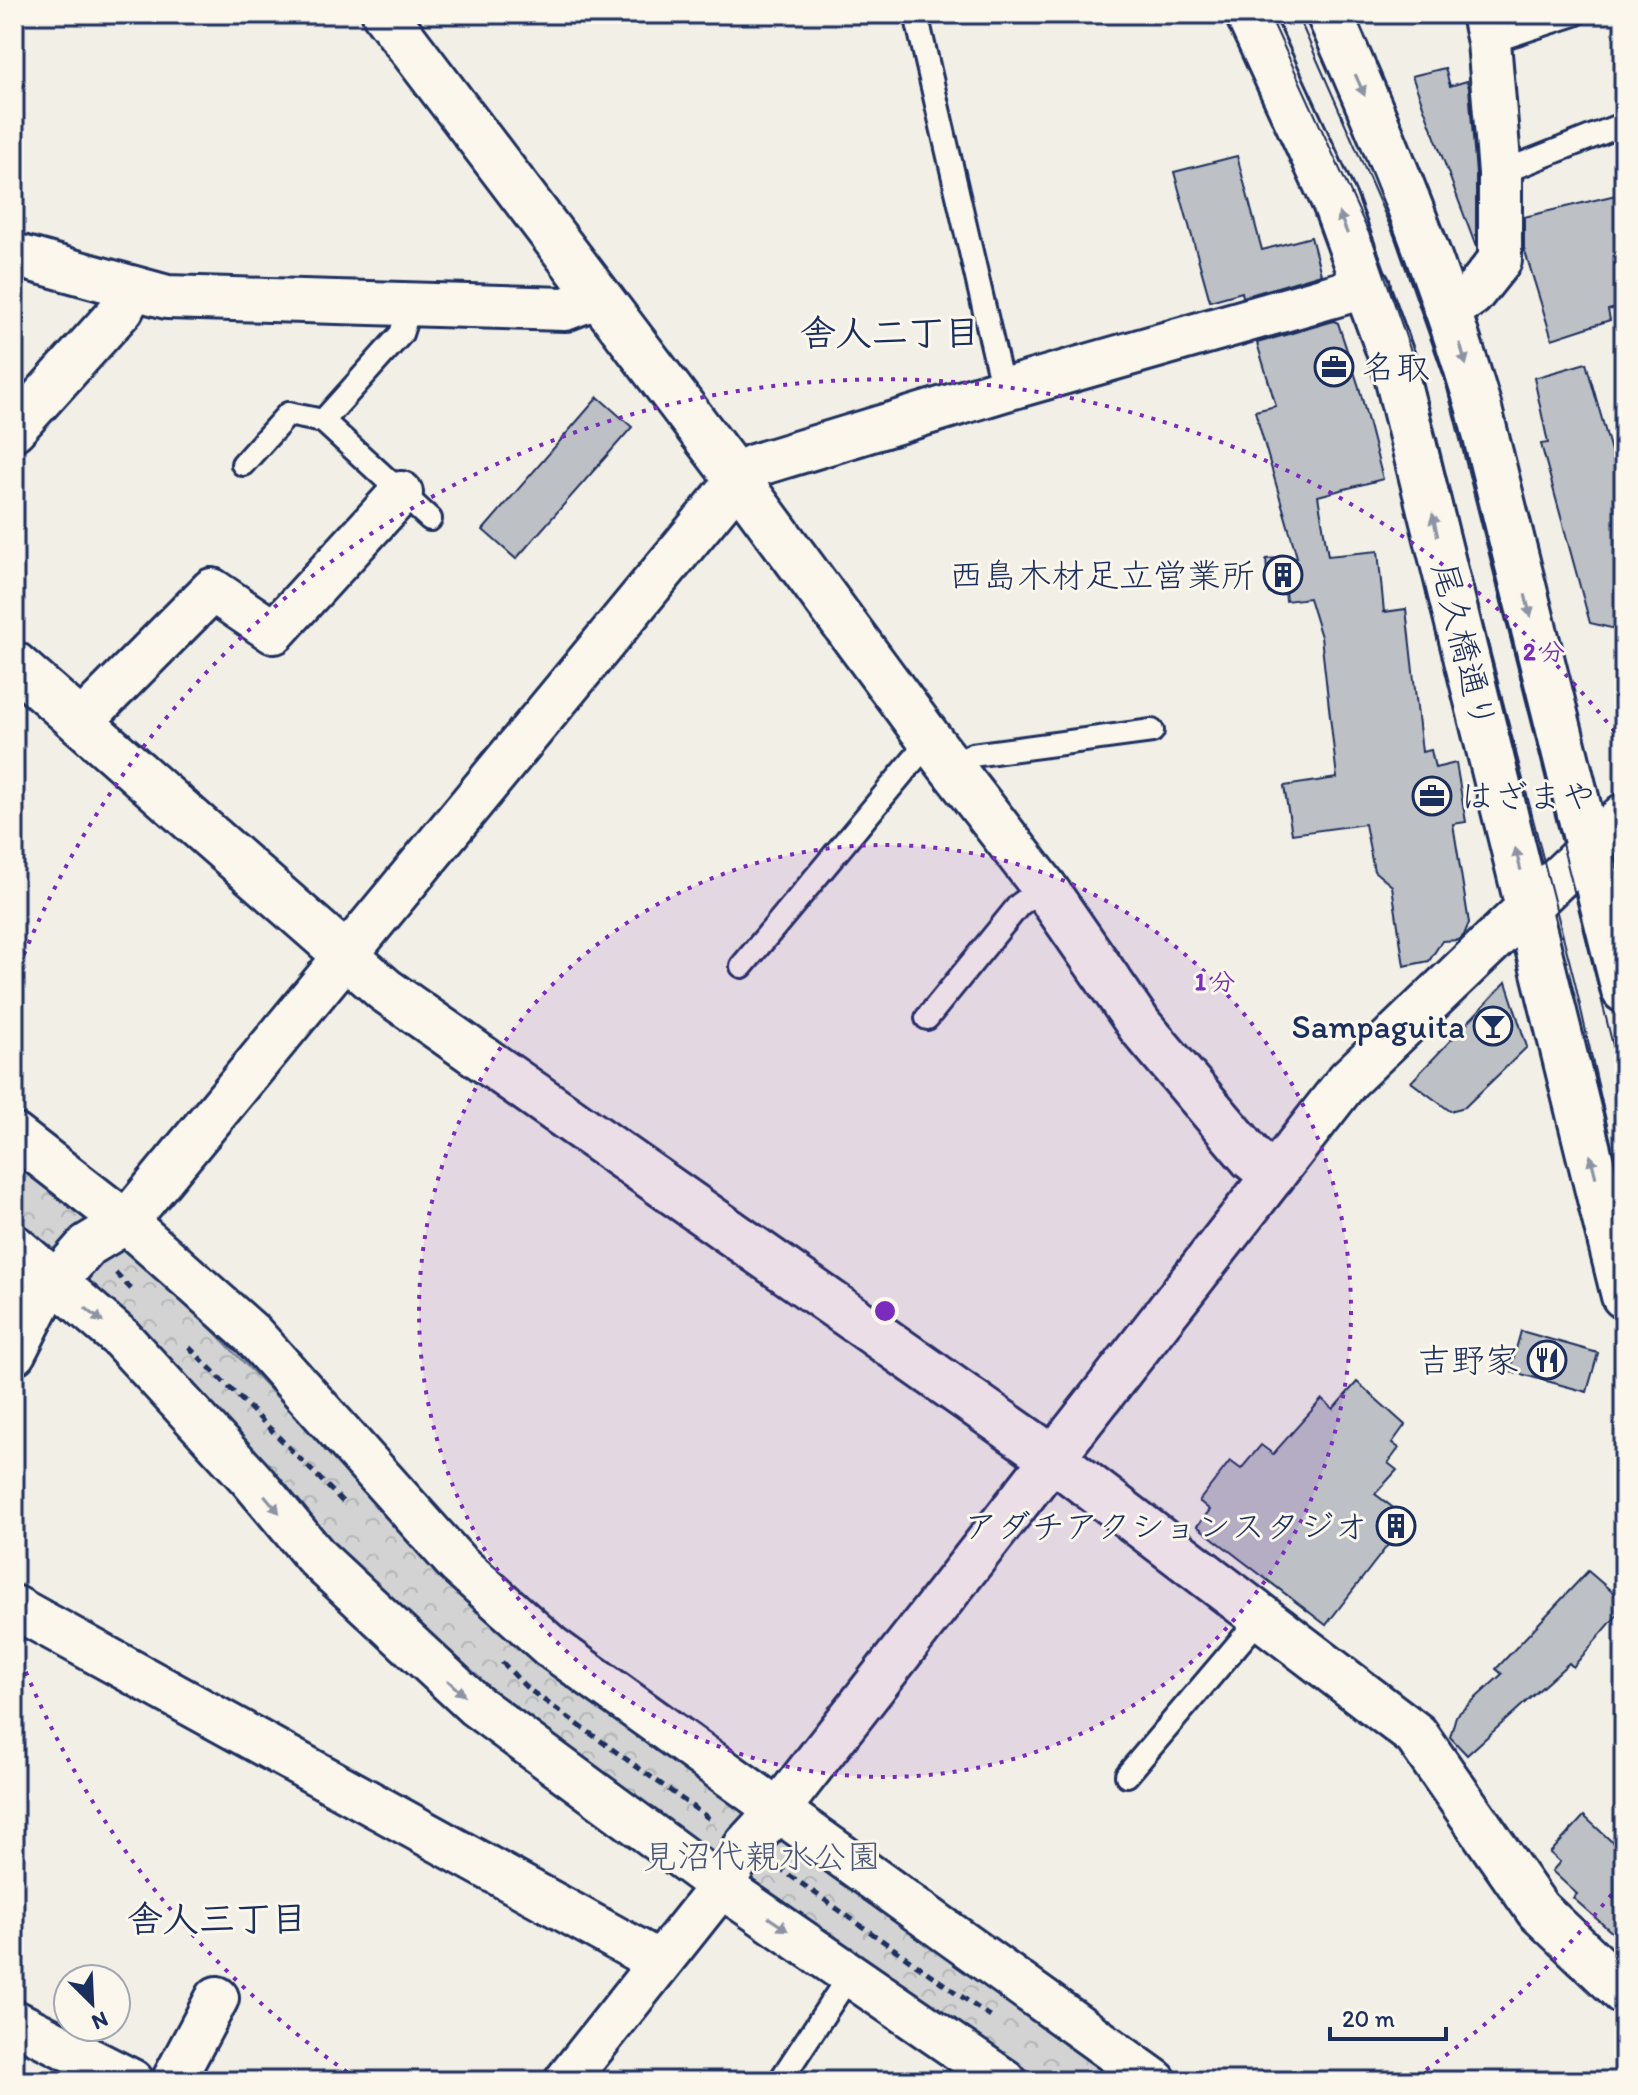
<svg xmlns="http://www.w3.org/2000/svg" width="1638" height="2095" viewBox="0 0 1638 2095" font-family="Itim,'Klee One',sans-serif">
<defs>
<pattern id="park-crowns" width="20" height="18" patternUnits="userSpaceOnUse" patternTransform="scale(2)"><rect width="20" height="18" fill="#d2d3d2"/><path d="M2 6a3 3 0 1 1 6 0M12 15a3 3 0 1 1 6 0" fill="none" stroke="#b4b5b7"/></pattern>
</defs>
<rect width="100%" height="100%" fill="#f2efe6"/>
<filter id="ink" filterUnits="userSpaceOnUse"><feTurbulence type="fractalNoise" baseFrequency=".0125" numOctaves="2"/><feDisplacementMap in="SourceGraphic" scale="16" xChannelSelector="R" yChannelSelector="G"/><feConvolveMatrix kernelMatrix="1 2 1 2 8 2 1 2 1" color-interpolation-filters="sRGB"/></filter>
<g filter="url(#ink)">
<path fill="url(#park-crowns)" stroke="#768198" stroke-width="2" d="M14,1164l67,45 86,74 307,318 86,73 154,118 63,31 354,258h-89l-313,-205 -293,-226 -400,-410 -22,-16z"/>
<g fill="#bdc0c4" stroke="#1b2f5e" stroke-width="2">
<path d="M1445,68l5,18 17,-5 2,7 7,86v73l-64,-171z"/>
<path d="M1237,156l25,94 49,-13 10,37 -78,23 -1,-5 -32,9 -36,-129z"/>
<path d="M1624,193v113l-16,4 2,10 -58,19 -28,-91v-31z"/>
<path d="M1334,321l4,2 21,64 24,92 -65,17 10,60 50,-5 6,61 22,-3 16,143 9,-2 4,18 21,-5 10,59 -13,2 16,99 -5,12 -5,5 -17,1 -13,20 -25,5 -12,-80 -18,-15 -9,-47 -73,10 -8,-48 53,-8 -16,-141 -12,-39 -23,3 -1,-9 -16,1 -3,-34 31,-2 -42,-146 21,-5 -19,-63z"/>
<path d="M1586,363l33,116 5,-1v153l-34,-8 -49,-179 7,-1 -14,-65z"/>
<path d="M598,397l34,30 -116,132 -33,-29z"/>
<path d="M1506,982l21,65 -62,60 -15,4 -39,-29z"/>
<path d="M1521,1331l77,22 -11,39 -77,-21z"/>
<path d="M1357,1382l48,43 -13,18 7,5 -11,15 9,7 -22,24 33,25 -82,106 -129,-99 13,-16 -11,-9 31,-40 11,8 20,-24 12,9 49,-55 11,10z"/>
<path d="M1588,1571l36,31v5l-51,60 -4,-4 -102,92 -17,-18 6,-21 46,-42 -6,-5z"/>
<path d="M1584,1816l40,37v90l-51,-45 4,-4 -25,-23 8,-9 -10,-9z"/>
</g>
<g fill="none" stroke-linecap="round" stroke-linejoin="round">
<defs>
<g id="service">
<path d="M916,14l87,376"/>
<path d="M1489,42l86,-28"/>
<path d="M1500,173l124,-49"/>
<path d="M410,306l-9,28 -78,87 107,98"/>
<path d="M243,464l45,-50 35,7"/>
<path d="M952,770l20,-15 180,-24"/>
<path d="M742,966l188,-226"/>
<path d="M927,1018l92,-113 25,-18"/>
<path d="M1127,1775l134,-158"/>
<path d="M780,2081l71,-108"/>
</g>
<g id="minor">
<path d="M14,255l153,42 398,12 34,-13"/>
<path d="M1450,310l22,-15 28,-35v-87l-11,-131 -6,-28"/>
<path d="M14,429l108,-120 11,-21"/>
<path d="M80,723l132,-133 62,42 127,-139"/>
<path d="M14,1135l112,87 127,113 205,229 93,83 604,434"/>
<path d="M14,1246l107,92 130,141 66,79 158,147 246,181 284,195"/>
<path d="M14,1353l29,-57 45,-51 38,-23 612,-742 15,-14 250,-76 365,-104"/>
<path d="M14,1607l645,355"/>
<path d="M15,2022l117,59"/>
<path d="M173,2081l44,-83"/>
<path d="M566,2081l155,-195 25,-41 32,-35 570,-730 276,-265"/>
</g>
<g id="tertiary">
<path d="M385,14l353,466 192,260 114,147 96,139 112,132 21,17"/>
<path d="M14,664l371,326 666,467 365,278 122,175 86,82"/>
</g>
<g id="primary">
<path d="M1248,14l87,189 59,161 230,932"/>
<path d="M1329,14c57,128 109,256 149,391l146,585"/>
</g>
</defs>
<use href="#service" stroke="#1b2f5e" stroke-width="28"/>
<use href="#minor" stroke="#1b2f5e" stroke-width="48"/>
<use href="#tertiary" stroke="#1b2f5e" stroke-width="50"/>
<use href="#primary" stroke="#1b2f5e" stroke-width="50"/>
<g stroke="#1b2f5e" stroke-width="5" stroke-dasharray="8 6" stroke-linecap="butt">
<path d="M116,1273l18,19"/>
<path d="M189,1347l157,158"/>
<path d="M502,1662l25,26 187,134"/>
<path d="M778,1867l214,151"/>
</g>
<use href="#service" stroke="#fbf7ec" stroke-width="22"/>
<use href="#minor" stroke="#fbf7ec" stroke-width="42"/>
<use href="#tertiary" stroke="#fbf7ec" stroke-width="44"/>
<use href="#primary" stroke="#fbf7ec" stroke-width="44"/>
<g stroke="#1b2f5e" stroke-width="2">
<path d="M1269,14l105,230 47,137 154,602 49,217"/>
<path d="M1297,14l97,221 51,145 179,709"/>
</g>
</g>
<defs><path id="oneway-solid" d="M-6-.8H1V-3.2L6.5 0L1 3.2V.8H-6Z" transform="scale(2)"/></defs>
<g fill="#8b93a5">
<use href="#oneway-solid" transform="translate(1360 85) rotate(66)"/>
<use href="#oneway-solid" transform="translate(1343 223) rotate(-112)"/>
<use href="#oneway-solid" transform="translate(1463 354) rotate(74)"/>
<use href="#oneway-solid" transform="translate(1435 525) rotate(-103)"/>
<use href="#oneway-solid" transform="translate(1528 606) rotate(76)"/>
<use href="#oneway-solid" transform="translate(1518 859) rotate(-104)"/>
<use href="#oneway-solid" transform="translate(1593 1166) rotate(-104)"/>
<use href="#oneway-solid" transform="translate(94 1315) rotate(40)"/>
<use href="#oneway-solid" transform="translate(272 1504) rotate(50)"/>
<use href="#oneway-solid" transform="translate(456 1688) rotate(43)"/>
<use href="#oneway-solid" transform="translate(778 1924) rotate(34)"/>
</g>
</g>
<circle cx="885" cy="1311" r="466" fill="#7b2cbf" fill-opacity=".12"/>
<g fill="none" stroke="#7b2cbf" stroke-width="4" stroke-dasharray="4 8">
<circle cx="885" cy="1311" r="466"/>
<path d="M1619 1885A932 932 0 0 1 1413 2079M357 2079A932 932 0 0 1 15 1645M15 977A932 932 0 0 1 1619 737"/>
</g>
<defs>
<symbol id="office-ring" viewBox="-11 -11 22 22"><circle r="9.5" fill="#fbf7ec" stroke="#1b2f5e" stroke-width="1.5"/><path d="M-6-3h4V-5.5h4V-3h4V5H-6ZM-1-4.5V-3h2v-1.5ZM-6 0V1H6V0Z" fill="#1b2f5e"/></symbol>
<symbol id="building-ring" viewBox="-11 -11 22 22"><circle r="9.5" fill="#fbf7ec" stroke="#1b2f5e" stroke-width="1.5"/><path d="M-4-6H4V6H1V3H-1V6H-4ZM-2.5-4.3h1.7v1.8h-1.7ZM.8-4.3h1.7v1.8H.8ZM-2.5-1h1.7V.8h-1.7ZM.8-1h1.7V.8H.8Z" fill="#1b2f5e"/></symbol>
<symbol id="bar-ring" viewBox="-11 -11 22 22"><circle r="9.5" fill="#fbf7ec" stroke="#1b2f5e" stroke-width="1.5"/><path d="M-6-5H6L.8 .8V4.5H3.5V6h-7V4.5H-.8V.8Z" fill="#1b2f5e"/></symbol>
<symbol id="restaurant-ring" viewBox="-11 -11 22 22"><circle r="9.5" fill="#fbf7ec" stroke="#1b2f5e" stroke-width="1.5"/><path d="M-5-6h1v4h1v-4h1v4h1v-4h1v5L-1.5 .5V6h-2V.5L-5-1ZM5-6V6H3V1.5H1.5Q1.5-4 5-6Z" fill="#1b2f5e"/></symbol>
</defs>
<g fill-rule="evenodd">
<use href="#office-ring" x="1312" y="345" width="44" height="44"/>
<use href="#building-ring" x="1261" y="553" width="44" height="44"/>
<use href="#office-ring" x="1410" y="774" width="44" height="44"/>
<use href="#bar-ring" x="1471" y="1004" width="44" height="44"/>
<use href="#restaurant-ring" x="1525" y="1338" width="44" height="44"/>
<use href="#building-ring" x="1374" y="1504" width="44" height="44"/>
</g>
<g text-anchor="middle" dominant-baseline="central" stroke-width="6" stroke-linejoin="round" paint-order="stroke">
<g font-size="34" fill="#1b2f5e" stroke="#fbf7ec" text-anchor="end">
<text x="1362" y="367" text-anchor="start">名取</text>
<text x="1255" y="575">西島木材足立営業所</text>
<text x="1460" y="796" text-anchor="start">はざまや</text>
<text x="1465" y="1026">Sampaguita</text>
<text x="1519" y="1360">吉野家</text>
<text x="1368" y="1526">アダチアクションスタジオ</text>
</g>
<g font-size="34" fill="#1b2f5e" stroke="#fbf7ec">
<text transform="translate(1464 646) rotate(76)">尾久橋通り</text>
</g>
<g font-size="34" fill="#49587b" stroke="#fbf7ec">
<text x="762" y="1856">見沼代親水公園</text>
</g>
<g font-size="36" font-weight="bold" fill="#1b2f5e" stroke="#fbf7ec">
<text x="890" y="332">舎人二丁目</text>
<text x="217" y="1918">舎人三丁目</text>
</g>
</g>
<circle cx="885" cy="1311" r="12" fill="#7b2cbf" stroke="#fbf7ec" stroke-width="4"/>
<g font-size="24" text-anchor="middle" font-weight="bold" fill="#7b2cbf" stroke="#fbf7ec" stroke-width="6" stroke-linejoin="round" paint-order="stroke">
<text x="1544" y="660">2 分</text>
<text x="1215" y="990">1 分</text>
</g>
<rect width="1638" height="2095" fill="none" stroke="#fbf7ec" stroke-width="48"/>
<rect x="24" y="24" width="1590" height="2047" fill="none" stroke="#1b2f5e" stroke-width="3" filter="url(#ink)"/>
<g transform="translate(92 2003) rotate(156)"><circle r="38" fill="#fbf7ec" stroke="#a1a7b3" stroke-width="2"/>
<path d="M0-6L14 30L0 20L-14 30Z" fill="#1b2f5e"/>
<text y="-12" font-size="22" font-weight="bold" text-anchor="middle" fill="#1b2f5e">N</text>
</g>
<path d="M1330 2027v12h116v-12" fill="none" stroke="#1b2f5e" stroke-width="4"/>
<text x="1342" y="2027" font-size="24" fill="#1b2f5e" stroke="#fbf7ec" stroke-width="6" paint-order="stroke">20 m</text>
</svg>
